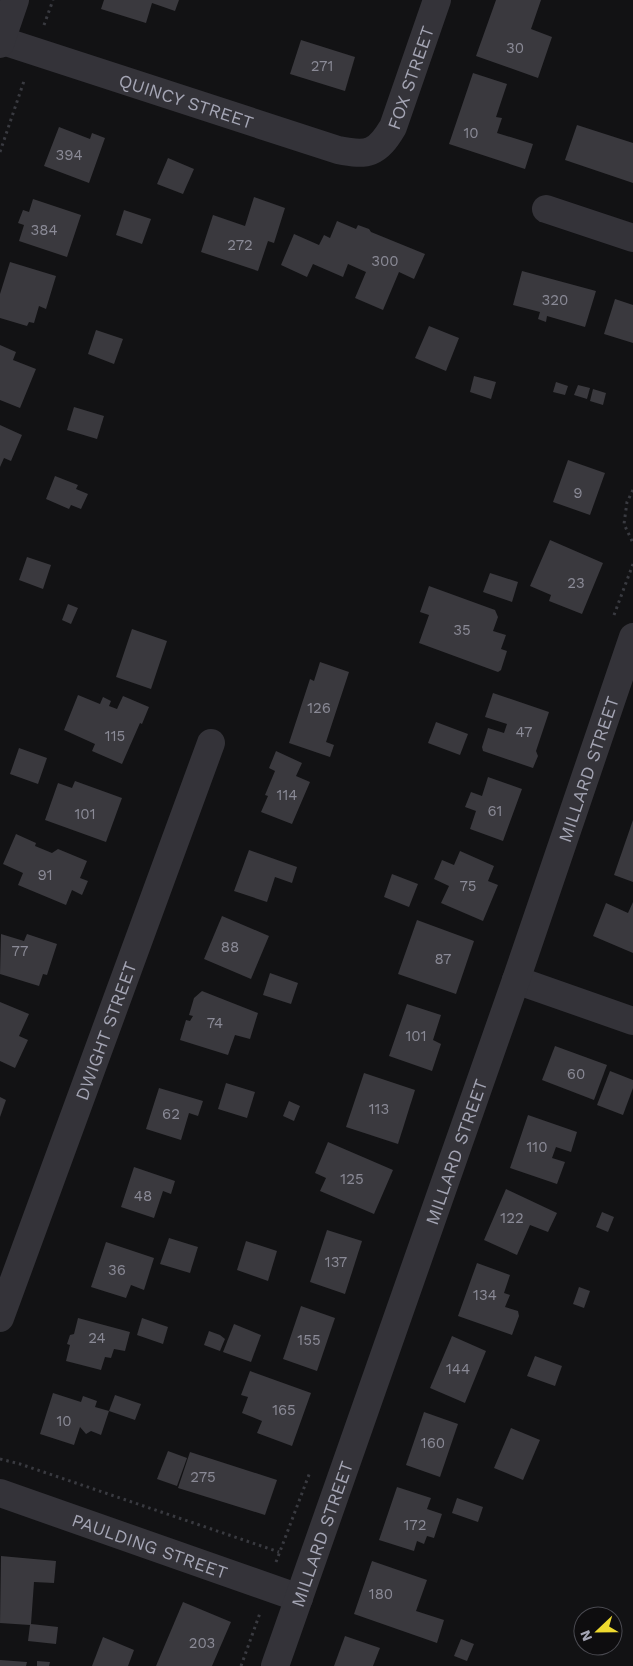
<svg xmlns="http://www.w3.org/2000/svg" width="633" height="1666" viewBox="0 0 633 1666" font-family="'Work Sans',sans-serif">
<rect width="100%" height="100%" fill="#121214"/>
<g fill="#3a393e">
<path d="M104,0h75l-4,11 -23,-8 -6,20 -45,-14z"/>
<path d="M496,0h45l-10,29 21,8 -14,41 -62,-22z"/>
<path d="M301,40l54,17 -10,34 -55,-17z"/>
<path d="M473,73l34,11 -11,33 6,1 -5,15 36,11 -8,25 -76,-25z"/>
<path d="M577,125l56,18v40l-68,-23z"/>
<path d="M59,127l31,12 2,-6 13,5 -16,45 -45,-17z"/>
<path d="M168,158l26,11 -11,25 -26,-10z"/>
<path d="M254,197l31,11 -11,35 -6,-2 -10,30 -57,-19 12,-37 32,11z"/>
<path d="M33,199l48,16 -14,42 -48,-16 5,-16 -6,-2 5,-13 6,2z"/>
<path d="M124,210l27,9 -9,25 -26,-9z"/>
<path d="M337,221l19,8 2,-4 11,4 2,3 54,22 -11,25 -15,-7 -16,38 -28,-12 11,-26 -18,-8 -5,13 -30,-13 -6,13 -26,-12 13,-31 25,11 5,-10 6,3z"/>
<path d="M10,262l46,14 -10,33 -7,-3 -5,17 -5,-1 -2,4 -27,-8v-24z"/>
<path d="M522,271l74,20 -11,36 -38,-11 -1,6 -8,-3 2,-7 -27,-7z"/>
<path d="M615,299l18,6v38l-29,-9z"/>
<path d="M429,326l30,12 -13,33 -31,-13z"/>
<path d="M96,330l27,9 -9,25 -26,-10z"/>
<path d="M0,345l16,7 -3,8 23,9 -16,39 -20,-8z"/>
<path d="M474,376l22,6 -5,17 -21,-7z"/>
<path d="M556,382l12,4 -3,9 -12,-3z"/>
<path d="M578,385l12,3 -3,11 -13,-4z"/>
<path d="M593,389l13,4 -3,12 -13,-4z"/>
<path d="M74,407l30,9 -7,23 -30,-9z"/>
<path d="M0,425l22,10 -11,26 -7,-3 -4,9z"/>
<path d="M568,460l37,13 -15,42 -37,-13z"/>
<path d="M55,476l23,9 -2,4 12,5 -7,15 -10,-4 -2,4 -23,-10z"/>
<path d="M550,540l53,23 -21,51 -33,-13 2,-6 -21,-9z"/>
<path d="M27,557l24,8 -8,24 -24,-9z"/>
<path d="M490,573l28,9 -6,20 -29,-10z"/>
<path d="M429,586l66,24 3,7 -5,14 13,4 -5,14 6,2 -6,19 -3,2 -79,-29 10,-28 -9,-3z"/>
<path d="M68,604l10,4 -7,16 -9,-4z"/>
<path d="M132,629l35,12 -16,48 -35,-12z"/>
<path d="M320,662l29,10 -23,70 8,3 -4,12 -41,-14 21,-64 4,2z"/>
<path d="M493,693l56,19 -13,39 2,5 -5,12 -50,-17 -1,-4 6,-19 16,5 3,-9 -22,-7z"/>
<path d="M78,695l22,9 3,-7 8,4 -2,5 8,3 6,-13 26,11 -7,17 -2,-1 -18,41 -30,-13 3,-7 -31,-14z"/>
<path d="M436,722l32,12 -8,21 -32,-12z"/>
<path d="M19,748l28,10 -9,26 -28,-10z"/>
<path d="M276,751l26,12 -6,13 14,6 -18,42 -31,-12 7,-16 -3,-1 10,-24 -6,-3z"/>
<path d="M488,777l34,12 -19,52 -33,-12 6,-18 -11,-4 6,-15 11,4z"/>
<path d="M75,781l47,17 -16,44 -61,-22 13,-37 14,5z"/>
<path d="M633,820v62l-19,-7z"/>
<path d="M16,834l20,9 -1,3 17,7 6,-4 29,12 -7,17 8,3 -6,14 -10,-5 -6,15 -48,-20 5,-12 -20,-9z"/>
<path d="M249,850l48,17 -5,16 -17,-6 -8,25 -33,-11z"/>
<path d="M460,851l34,15 -6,15 10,4 -15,36 -42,-18 8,-17 -15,-7 8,-19 12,5z"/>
<path d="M392,874l26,10 -9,23 -25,-10z"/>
<path d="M633,902v51l-40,-17 13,-33 22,10z"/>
<path d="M222,916l47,20 -18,43 -47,-20z"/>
<path d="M417,920l57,21 -18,53 -58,-20z"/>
<path d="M1,934l23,7 3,-7 30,10 -10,31 -4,-1 -4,12 -39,-12z"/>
<path d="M270,973l28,10 -7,21 -28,-9z"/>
<path d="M202,991l56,22 -8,26 -15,-4 -7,20 -48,-15 6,-20 4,1 3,-5 -4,-1 5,-17z"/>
<path d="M0,1002l29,12 -10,22 9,4 -13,28 -15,-7z"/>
<path d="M407,1004l34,11 -8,25 8,4 -9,27 -43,-15z"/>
<path d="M555,1046l52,19 -13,35 -52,-20z"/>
<path d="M610,1071l23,9v8l-10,27 -26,-10z"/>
<path d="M364,1073l51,17 -17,54 -52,-17z"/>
<path d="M226,1083l29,9 -8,26 -29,-9z"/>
<path d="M159,1088l44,13 -5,15 -9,-3 -8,27 -35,-11z"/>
<path d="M0,1097l6,3 -6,17z"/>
<path d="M289,1101l11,5 -6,15 -11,-5z"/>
<path d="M528,1115l49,17 -6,20 -15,-5 -4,11 13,4 -8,22 -47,-16z"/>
<path d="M328,1142l65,28 -19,44 -54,-23 6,-13 -11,-5z"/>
<path d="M134,1167l41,14 -4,13 -8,-3 -9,27 -33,-11z"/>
<path d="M506,1189l51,24 -9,19 -18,-7 -13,30 -33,-15z"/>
<path d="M602,1212l12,5 -6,15 -12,-5z"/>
<path d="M327,1230l35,11 -17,53 -35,-12z"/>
<path d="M169,1238l29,9 -8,26 -30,-9z"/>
<path d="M246,1241l31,10 -9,30 -31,-11z"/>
<path d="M106,1242l48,16 -10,32 -13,-5 -5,13 -35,-11z"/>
<path d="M477,1263l33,12 -6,18 6,2 -5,12 13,4 1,5 -7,19 -54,-19z"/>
<path d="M579,1287l11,4 -6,17 -11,-4z"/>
<path d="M301,1306l34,12 -18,53 -34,-12z"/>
<path d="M78,1318l52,14 -5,19 -11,-2 -3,9 -6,-1 -4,13 -35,-9 4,-16 -3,-1 3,-9 4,-1z"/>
<path d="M142,1318l26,9 -5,17 -26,-9z"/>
<path d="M234,1324l27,11 -10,27 -28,-10z"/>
<path d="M209,1331l11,4 5,4 -5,12 -16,-6z"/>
<path d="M452,1336l34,15 -21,52 -35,-15z"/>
<path d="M535,1356l27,10 -7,20 -28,-10z"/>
<path d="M250,1371l61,22 -19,53 -35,-13 5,-12 -20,-8 6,-16 -7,-2z"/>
<path d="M53,1393l28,9 2,-6 14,5 -2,6 14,4 -8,24 -10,-4 -5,3 -6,-7 -6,18 -34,-11z"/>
<path d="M115,1395l26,9 -6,16 -26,-9z"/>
<path d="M424,1412l34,12 -18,53 -34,-12z"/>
<path d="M511,1428l29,12 -17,40 -29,-12z"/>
<path d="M168,1451l19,7 -10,28 -20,-7z"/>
<path d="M190,1452l87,28 -12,35 -87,-27z"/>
<path d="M397,1487l34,11 -4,11 15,5 -8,24 -7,-2 -3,8 -7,-3 -3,10 -35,-11z"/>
<path d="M457,1498l26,9 -5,15 -26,-9z"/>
<path d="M1,1556l55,5 -2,22 -20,-1 -3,42 27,3 -2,17 -28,-3 2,-16 -30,-2z"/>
<path d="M372,1561l55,19 -11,31 28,9 -7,23 -83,-29z"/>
<path d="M183,1602l48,20 -19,44h-56z"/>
<path d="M345,1636l35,12 -7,18h-39z"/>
<path d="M103,1637l31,13 -6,16h-36z"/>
<path d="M461,1639l13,5 -7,17 -13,-5z"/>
<path d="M0,1660l27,2 -1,4h-26z"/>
<path d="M37,1661l13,1 -1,4h-12z"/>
</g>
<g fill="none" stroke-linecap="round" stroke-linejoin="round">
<g stroke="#393a40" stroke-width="3" stroke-dasharray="2.5 4" stroke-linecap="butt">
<path d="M44,25l9,-25"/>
<path d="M0,152l25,-74"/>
<path d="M633,490l-6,12 -3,22 9,19"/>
<path d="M614,615l19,-51"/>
<path d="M0,1459l20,5 259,88"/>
<path d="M276,1562l34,-90"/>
<path d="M241,1666l19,-53"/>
</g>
<g stroke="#343339" stroke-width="28">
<path id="s1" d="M0,40l338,110c30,6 39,4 55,-23l44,-127"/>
<path d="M0,44l15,-44"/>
<path d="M546,209l87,29"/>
<path d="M516,980l117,41"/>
<path id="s2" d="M0,1318l211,-575"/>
<path id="s3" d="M0,1493l299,105"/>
<path id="s4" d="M275,1666l241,-686 117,-343"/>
</g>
</g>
<g text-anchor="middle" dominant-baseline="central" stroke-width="5" stroke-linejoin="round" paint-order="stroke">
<g font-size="15" fill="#8a8a96">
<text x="515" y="48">30</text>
<text x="322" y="66">271</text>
<text x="471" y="133">10</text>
<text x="69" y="155">394</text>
<text x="44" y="230">384</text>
<text x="240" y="245">272</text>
<text x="385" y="261">300</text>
<text x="555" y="300">320</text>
<text x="578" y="493">9</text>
<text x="576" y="583">23</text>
<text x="462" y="630">35</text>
<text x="319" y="708">126</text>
<text x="524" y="732">47</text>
<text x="115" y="736">115</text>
<text x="287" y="795">114</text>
<text x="495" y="811">61</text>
<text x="85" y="814">101</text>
<text x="45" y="875">91</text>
<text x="468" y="886">75</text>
<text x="230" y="947">88</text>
<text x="20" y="951">77</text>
<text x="443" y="959">87</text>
<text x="215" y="1023">74</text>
<text x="416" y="1036">101</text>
<text x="576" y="1074">60</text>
<text x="379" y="1109">113</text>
<text x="171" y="1114">62</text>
<text x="537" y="1147">110</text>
<text x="352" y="1179">125</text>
<text x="143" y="1196">48</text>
<text x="512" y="1218">122</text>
<text x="336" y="1262">137</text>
<text x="117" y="1270">36</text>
<text x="485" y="1295">134</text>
<text x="97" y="1338">24</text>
<text x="309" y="1340">155</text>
<text x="458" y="1369">144</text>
<text x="284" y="1410">165</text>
<text x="64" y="1421">10</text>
<text x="433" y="1443">160</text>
<text x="203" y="1477">275</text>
<text x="415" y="1525">172</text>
<text x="381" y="1594">180</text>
<text x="202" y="1643">203</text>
</g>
<g font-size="18" fill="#a4a5b4" stroke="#0e0d0f">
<text stroke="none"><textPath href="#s1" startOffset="474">FOX STREET</textPath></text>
<text stroke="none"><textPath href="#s1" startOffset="196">QUINCY STREET</textPath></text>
<text stroke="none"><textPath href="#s4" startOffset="950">MILLARD STREET</textPath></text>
<text stroke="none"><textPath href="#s2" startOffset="306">DWIGHT STREET</textPath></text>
<text stroke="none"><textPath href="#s4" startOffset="545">MILLARD STREET</textPath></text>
<text stroke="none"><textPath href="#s4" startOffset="140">MILLARD STREET</textPath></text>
<text stroke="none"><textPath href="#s3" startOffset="159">PAULDING STREET</textPath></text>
</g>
</g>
<g transform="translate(598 1631) rotate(248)"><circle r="24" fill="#0e0d0f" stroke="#4a4a51"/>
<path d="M0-4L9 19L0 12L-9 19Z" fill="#efda2f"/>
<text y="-8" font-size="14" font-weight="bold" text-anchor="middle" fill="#a4a5b4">N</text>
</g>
</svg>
